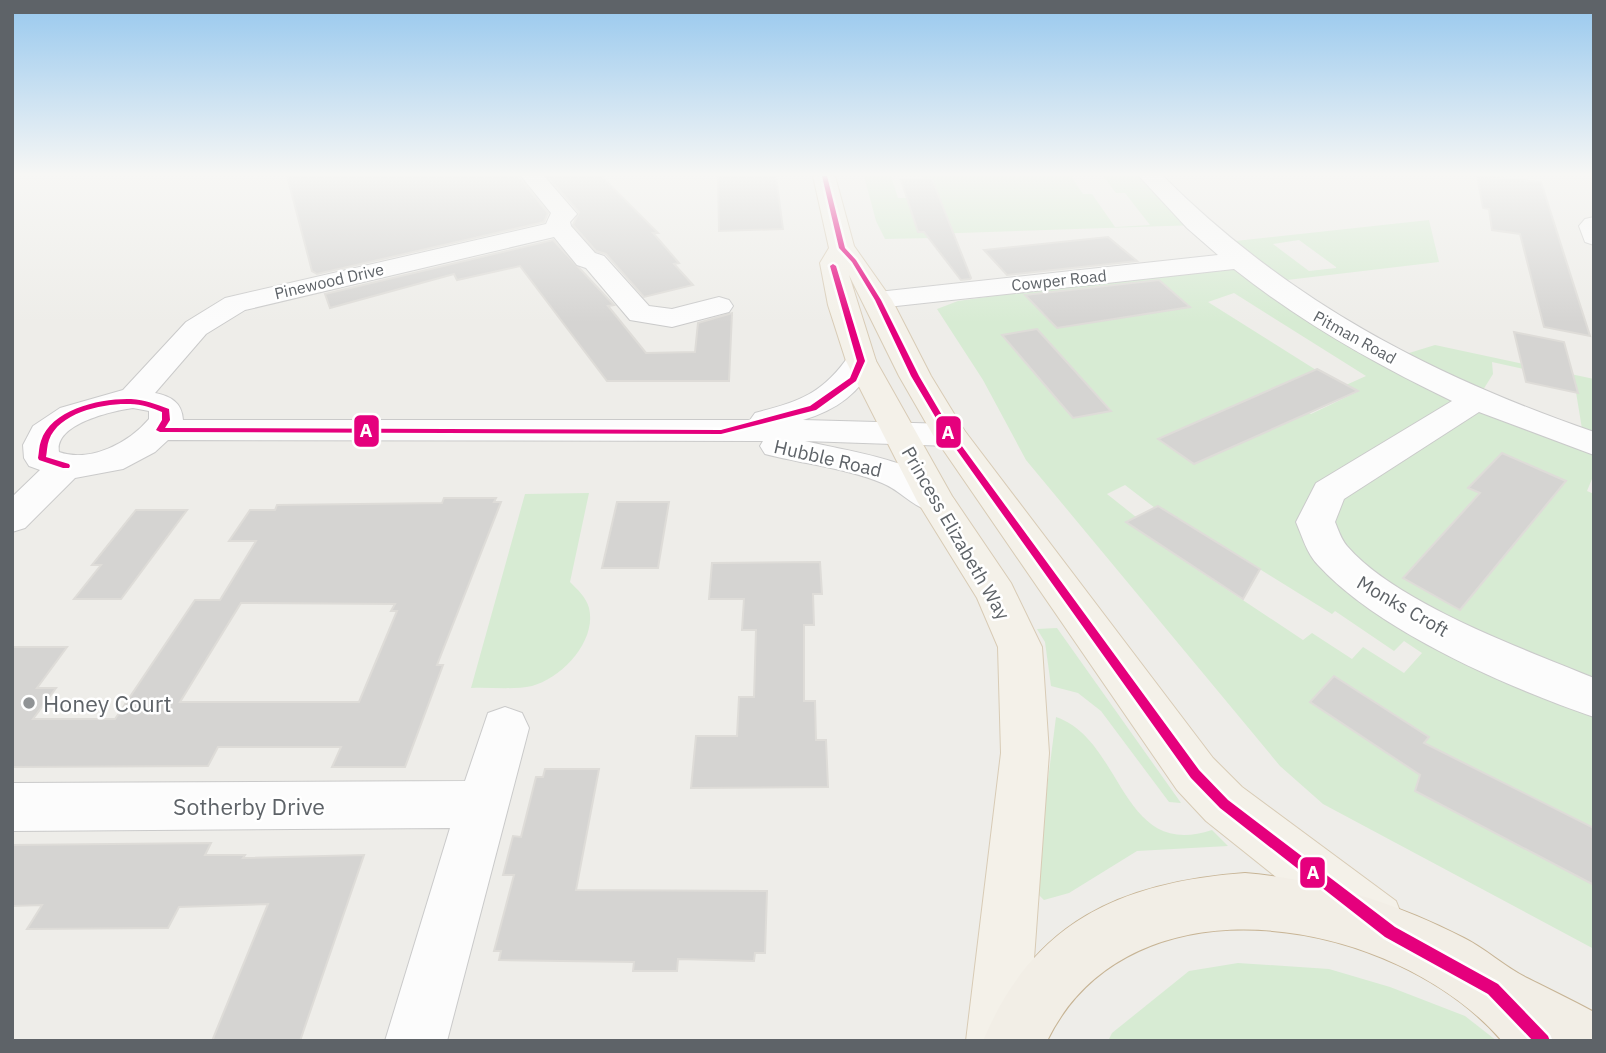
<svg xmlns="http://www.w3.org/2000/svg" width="1606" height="1053" viewBox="0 0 1606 1053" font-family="'IBM Plex Sans',sans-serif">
<rect width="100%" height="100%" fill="#eeede9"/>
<g fill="#d7ebd3" fill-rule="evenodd">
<path d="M864,176h27l7,22h9l45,33 -12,-33h-9l-8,-22h148l12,18h9l23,33 35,-2 -25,-32h-9l-13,-17h47l47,49 -268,9 2,4 -46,1 -9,-18z"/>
<path d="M1429,220l10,42 -170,20 124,76 42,-13 159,34v95l-7,17 7,3v455l-271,-145 -43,-38 -254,-306 -43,-80 -46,-71 21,-8 281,-40 -22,-18zM1299,240l37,27v1l-27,3 -36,-27zM1169,289l20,18 -111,18 -11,-11zM1234,293l132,83 -20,9 11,7 -46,22 -5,-3 -147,28 110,-49 10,5 45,-20 -116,-73zM1036,329l75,81v1l-38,7 -71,-83zM1492,362l82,18 10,61 -106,-43 15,-24zM1502,453l43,19 -85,137 -57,-31 77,-85 -11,-6zM1125,485l30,23 3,-2 174,108 3,-3 59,40 10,-10 18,12 -18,20 -41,-26 -11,12 -40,-26 -9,7 -176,-117 9,-6 -29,-23z"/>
<path d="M589,493l-19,89c8,8 16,15 19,26 8,33 -27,70 -57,78 -19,4 -42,1 -61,2l54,-194z"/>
<path d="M1057,628l124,175 -12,-1 -68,-91 -23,-18 -27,-7 -6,-44 -8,-13z"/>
<path d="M1056,717c68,23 64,144 156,113l16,16 -91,5 -68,42 -25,7 -10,-10z"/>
<path d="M1238,963l91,6 61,18 75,29 32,25h-389l4,-8 77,-62z"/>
</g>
<g fill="#d5d4d2" stroke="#dedcd8" stroke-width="2" fill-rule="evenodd">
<path d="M287,176h231l30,37 -4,9 -227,52 -5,-3z"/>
<path d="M547,176h54l57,57h-5l26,30 -5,1 19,21 -49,12 -38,-43 -10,-3 -23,-26 6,-13z"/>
<path d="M718,176h58l7,53 -64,2z"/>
<path d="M1477,176l64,6 49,154 -46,-9 -24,-93 -28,-4 -3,-21 -6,-1z"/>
<path d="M932,179l39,99 -1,1 -9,1 -37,-48h-6l-17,-52z"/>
<path d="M1108,237l29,24 -130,14 -23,-25z"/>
<path d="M553,240l61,65 -6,1 38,47 49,-1 3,-29 34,-10 -3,68h-122l-87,-115 -63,14 -3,-6 -124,34 -5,-14z"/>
<path d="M1159,280l31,27 -133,21 -32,-33z"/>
<path d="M1037,329l74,82 -38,7 -71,-83z"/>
<path d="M1514,332l50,10 14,51 -52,-11z"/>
<path d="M1317,369l41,22 -164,73 -36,-25z"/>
<path d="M1502,453l64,28 -106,129 -57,-32 77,-85 -12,-5z"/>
<path d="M444,498h52l-2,4h7l-64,163h6l-38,102h-73l9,-20h-123l-10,19 -196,1v-120h55l-30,41h19l-23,31h82l80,-119h25l36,-59h-27l21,-31h25l2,-5 165,-2zM241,603l154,1 -4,7h6l-38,91h-179z"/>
<path d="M617,502h52l-11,66h-56z"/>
<path d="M1158,506l102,63 -17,30 -117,-77z"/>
<path d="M136,510h51l-66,89h-47l27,-34h-9z"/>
<path d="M820,562l2,32h-9l1,31h-10v76h11l1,39h10l2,47 -137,1 5,-52h41l2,-39h15l2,-67h-14l2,-31h-35l3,-36z"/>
<path d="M1334,676l95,61 -5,6 170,85v57l-179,-94 5,-16 -110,-73z"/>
<path d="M545,769h54l-23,121 191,1 -2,62h-10l-1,8 -76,-2 -1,12h-44l1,-9 -135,-2 2,-9h-7l20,-76h-11l10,-39 8,1 15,-60h7z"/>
<path d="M211,843l-6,12h40l-2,3 121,-3 -64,186h-88l56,-137 -89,3 -11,21 -141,1 15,-24 -30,1v-61z"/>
</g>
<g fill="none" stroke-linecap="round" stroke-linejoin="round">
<defs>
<g id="minor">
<path d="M521,176h23l33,38 -7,8 1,4 24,27 9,3 45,50 23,3 47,-12 10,3 4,6 -4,6 -57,15 -42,-7 -44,-52 -9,-3 -23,-28 -309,73 -39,24 -51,59c15,3 27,9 28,27h567l5,-7c45,-12 68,-19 95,-59l11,-2 11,2 4,7c-16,32 -39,49 -73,59l147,4 12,3 5,8 -5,8 -12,3 -145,-5c44,11 124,19 150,60l-6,9c-30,8 -42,-17 -67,-27 -36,-15 -79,-19 -117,-29l-5,-8 3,-5 -595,-1 -13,12 -32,17 -48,9 -50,50 -13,4v-35l28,-27 -11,-4 -5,-8 -1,-13 10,-19 27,-18 63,-18 63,-68 39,-24 321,-74 5,-11zM133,408l16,3v8c-20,24 -59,44 -90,33 -5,-28 53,-41 74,-44z"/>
<path d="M1139,176h24c124,124 266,199 431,256v23l-115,-43 -135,87 -9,23c3,7 6,17 12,24 49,57 176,103 247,132v39c-85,-29 -216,-86 -276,-152 -11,-11 -16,-29 -22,-43l20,-39 136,-82c-77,-37 -150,-78 -218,-132l-356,39 -10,-2 -4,-6 4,-6 10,-2 340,-37 -31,-27z"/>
<path d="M1594,217v28l-9,-3 -6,-16 6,-7z"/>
<path d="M505,707l17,6 7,15 -82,313h-62l65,-213 -438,3v-48l453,-2 23,-68z"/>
</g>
<path id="primary" d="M813,176h22l19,70 38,54 39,76 33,54 249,328 29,29 154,114 8,20 -8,20 -20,8 -20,-8 -150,-120 -29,-31 -244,-355 -34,-59 -50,-101 27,86 76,135 59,87 31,64 7,106 -21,288h-62l35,-288 -3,-106 -21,-49 -60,-97 -71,-140 -18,-56 -8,-42 9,-15z"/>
<path id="trunk" d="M1245,873c79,7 149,29 219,65 22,11 41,29 63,40 22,11 45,22 67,34v29h-92c-106,-123 -371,-172 -455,0h-64c50,-120 139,-159 262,-168z"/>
</defs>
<use href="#minor" stroke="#cacaca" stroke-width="2"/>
<use href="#primary" stroke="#d8cbb5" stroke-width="2"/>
<use href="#trunk" stroke="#c7b495" stroke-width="2"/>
<use href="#minor" fill="#fcfcfc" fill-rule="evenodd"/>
<use href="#primary" fill="#f4f1e9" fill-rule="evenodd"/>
<use href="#trunk" fill="#f2eee6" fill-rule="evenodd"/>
<defs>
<g id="bus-1">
<path d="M822,176h5l18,72 11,12 25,40 38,76 34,58 246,336 29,30 167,127 103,57 50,52 2,5h-17l-45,-47 -103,-57 -165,-129 -29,-30 -245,-343 -35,-59 -36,-76 -23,-38 -13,-14z"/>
<path d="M833,264l3,2 29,95 -9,20 -40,29 -95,24 -561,-2 -4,-2 6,-10v-8c-10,-4 -20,-8 -32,-8 -26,-1 -71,8 -81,36 -2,5 -2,12 -3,17l23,7 1,2 -1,2h-6l-24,-8 -1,-2c1,-5 1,-12 3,-17 10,-32 60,-43 90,-42 14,1 25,5 38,10l1,11 -5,8 556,2 89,-24 40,-28 7,-17 -27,-95z"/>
</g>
</defs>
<use href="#bus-1" stroke="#fff" stroke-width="5"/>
<use href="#bus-1" fill="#e5007d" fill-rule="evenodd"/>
</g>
<linearGradient id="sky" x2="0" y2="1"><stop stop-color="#97c8ee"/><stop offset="0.54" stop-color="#f7f7f5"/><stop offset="1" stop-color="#f7f7f5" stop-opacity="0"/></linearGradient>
<rect width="1606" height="323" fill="url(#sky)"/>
<circle fill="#909395" stroke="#fff" stroke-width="2.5" cx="29" cy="703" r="7"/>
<g text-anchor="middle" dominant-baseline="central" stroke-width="5" stroke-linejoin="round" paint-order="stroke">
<g font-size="16" fill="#5e6368" stroke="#fff">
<text transform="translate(1059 280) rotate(-6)">Cowper Road</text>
<text transform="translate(329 281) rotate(-13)">Pinewood Drive</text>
<text transform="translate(1355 337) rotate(29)">Pitman Road</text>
</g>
<g font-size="19" fill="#5e6368" stroke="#fff">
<text transform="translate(828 458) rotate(13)">Hubble Road</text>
<text transform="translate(956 533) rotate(60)">Princess Elizabeth Way</text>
<text transform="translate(1403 606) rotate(30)">Monks Croft</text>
</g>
<g font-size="23" fill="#5e6368" stroke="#fff" text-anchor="start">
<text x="43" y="703">Honey Court</text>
</g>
<g font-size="23" fill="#5e6368" stroke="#fff">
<text x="249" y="806">Sotherby Drive</text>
</g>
</g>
<g stroke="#fff" stroke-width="2.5">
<rect x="353" y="414" width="27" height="34" rx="7" fill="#e5007d"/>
<rect x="935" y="415" width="27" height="34" rx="7" fill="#e5007d"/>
<rect x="1299" y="856" width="27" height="33" rx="7" fill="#e5007d"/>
</g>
<g font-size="19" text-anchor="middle" font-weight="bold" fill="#fff">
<text x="366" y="437">A</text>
<text x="948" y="439">A</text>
<text x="1313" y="879">A</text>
</g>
<rect width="1606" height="1053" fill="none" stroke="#5e6368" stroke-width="28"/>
</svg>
